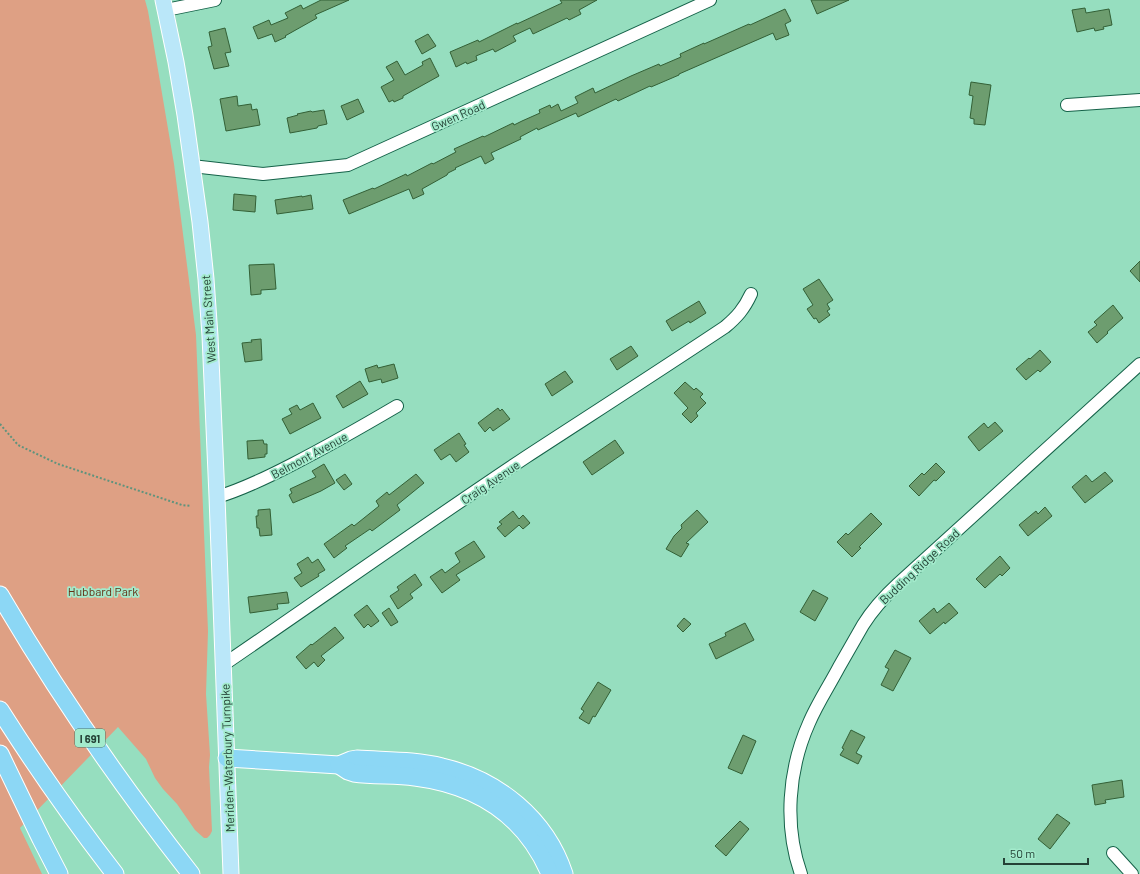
<svg xmlns="http://www.w3.org/2000/svg" width="1140" height="874" viewBox="0 0 1140 874" font-family="Barlow,sans-serif">
<rect width="100%" height="100%" fill="#96debf"/>
<path fill="#dea084" d="M0,0h145l3,11 26,153 22,171 12,296 -2,63 4,61 -1,12 3,64 -2,4 -3,3h-3l-9,-8 -18,-26 -14,-15 -8,-11 -9,-19 -28,-32 -98,101 22,46h-42z"/>
<g fill="#6d9d6f" stroke="#336036">
<path d="M321,0h28l-34,15 2,3 -32,18 1,1 -11,5 -3,-8 -14,5 -5,-12 16,-7 2,5 17,-7 -3,-5 16,-8 2,4z"/>
<path d="M560,0h37l-18,10 2,4 -12,6 -2,-2 -34,16 -3,-6 -17,8 3,5 -21,11 -2,-3 -17,7 1,4 -10,4 -1,-2 -10,5 -6,-15 28,-12 1,2 38,-19v1l45,-21z"/>
<path d="M811,0h38l-32,14z"/>
<path d="M1085,8l1,5 23,-4 3,16 -9,2 1,2 -9,2 -1,-3 -17,4 -5,-22z"/>
<path d="M785,9l6,12 -6,3 4,11 -13,5 -3,-7 -62,27 -32,14v1l-28,12 -1,-1 -32,15 -2,-2 -38,18 -2,-4 -38,17 -1,-2 -17,9 1,2 -30,14 3,6 -9,5 -4,-8 -26,12 1,1 -8,4 -1,2 -25,14 2,5 -11,5 -4,-10 -60,25 -6,-14 30,-12 1,1 32,-15 1,2 25,-13 1,1 23,-12 -2,-3 29,-13 1,1 29,-14 1,2 8,-4 18,-8 -1,-3 11,-5 1,3 7,-4 3,7 17,-8 -3,-6 18,-9 2,5 36,-17 28,-12 1,2 21,-9 -1,-3 24,-11v1l45,-20 1,1z"/>
<path d="M225,28l6,24 -6,1 4,13 -15,3 -6,-22 4,-1 -3,-14z"/>
<path d="M428,34l8,12 -14,8 -7,-13z"/>
<path d="M430,58l9,18 -36,20v2l-9,4 -1,-2 -4,2 -8,-15 13,-7 -8,-13 11,-6 8,14 18,-10 -1,-3z"/>
<path d="M971,82l20,3 -6,40 -11,-1v-5l-4,-1 3,-22 -4,-1z"/>
<path d="M237,96l1,10 13,-2 1,6 5,-1 3,16 -34,6 -6,-32z"/>
<path d="M358,99l6,13 -17,8 -6,-14z"/>
<path d="M324,110l3,14 -9,2 -1,2 -27,5 -3,-15 11,-3 -1,-1 14,-3 1,1z"/>
<path d="M234,194l22,2 -1,16 -22,-2z"/>
<path d="M311,195l2,14 -36,5 -2,-14 27,-4v1z"/>
<path d="M1140,261v21l-10,-11z"/>
<path d="M274,264l2,25 -15,1v4l-10,1 -2,-30z"/>
<path d="M819,279l14,21 -6,4 3,5 -3,2 3,4 -11,8 -3,-5 -2,1 -7,-10 6,-4 -10,-16z"/>
<path d="M699,301l7,12 -16,10 -1,-2 -17,10 -6,-10z"/>
<path d="M1113,305l10,13 -16,14 1,1 -11,10 -9,-11 9,-7 -3,-3z"/>
<path d="M261,339l1,21 -17,2 -3,-19 10,-1 -1,-2z"/>
<path d="M631,346l7,10 -21,14 -7,-11z"/>
<path d="M1040,350l11,12 -11,10 -2,-2 -12,10 -10,-11 13,-11 1,1z"/>
<path d="M394,364l4,14 -16,5 -1,-4 -12,3 -4,-13 12,-4 1,3z"/>
<path d="M565,371l8,11 -21,14 -7,-12z"/>
<path d="M360,381l8,13 -25,14 -7,-12z"/>
<path d="M685,382l9,8 2,-2 7,6 -3,3 6,6 -10,10 2,3 -7,7 -9,-9 6,-6 -14,-15z"/>
<path d="M313,403l8,15 -31,16 -8,-15 10,-5 -3,-5 8,-4 3,5z"/>
<path d="M498,408l2,3 2,-2 8,10 -17,12 -3,-4 -5,5 -7,-9z"/>
<path d="M995,422l8,9 -24,20 -11,-14 16,-14 4,5z"/>
<path d="M459,433l7,11 -2,1 5,7 -13,10 -6,-8 -9,6 -7,-10z"/>
<path d="M263,440l1,4h3v10h-2v3l-17,2 -1,-18z"/>
<path d="M615,440l9,13 -32,22 -9,-13z"/>
<path d="M936,463l9,9 -9,9 -2,-1 -15,16 -10,-10 13,-13 2,2z"/>
<path d="M324,464l11,19 -14,8 -28,12 -4,-8 3,-2 -2,-4 26,-12 -4,-6z"/>
<path d="M1105,472l8,9 -28,22 -13,-16 14,-12 6,7z"/>
<path d="M345,474l7,10 -8,6 -8,-10z"/>
<path d="M416,474l8,9 -27,22 3,5 -28,21 -2,-2 -25,17 2,2 -13,10 -10,-14 28,-20 2,2 25,-20 -3,-5 11,-9 2,3z"/>
<path d="M1045,507l7,9 -24,20 -9,-11 17,-14 2,3z"/>
<path d="M270,509l2,26 -12,1 -1,-8h-2l-1,-12h2v-6z"/>
<path d="M697,510l11,12 -22,21 3,1 -8,13 -15,-8 8,-13 8,-8 -1,-3z"/>
<path d="M513,511l6,8 4,-4 7,8 -7,6 -4,-4 -14,12 -8,-9 5,-4 -3,-2z"/>
<path d="M871,513l11,11 -23,23 2,1 -9,9 -15,-15 9,-9 2,2z"/>
<path d="M474,541l11,16 -29,18 4,5 -18,13 -12,-16 12,-8 3,4 15,-11 -5,-9z"/>
<path d="M1000,556l10,12 -8,8 -2,-2 -15,14 -9,-9z"/>
<path d="M308,557l4,6 6,-4 7,11 -7,4 1,2 -18,11 -7,-9 8,-5 -5,-9z"/>
<path d="M415,574l7,11 -12,9 3,4 -15,11 -8,-13 9,-6 -2,-3z"/>
<path d="M813,590l15,8 -13,23 -15,-9z"/>
<path d="M287,592l2,11 -12,1 1,5 -28,4 -2,-16z"/>
<path d="M949,603l9,10 -13,11 -1,-2 -14,12 -11,-13 15,-13 3,5z"/>
<path d="M367,605l12,16 -8,6 -3,-3 -4,4 -10,-13z"/>
<path d="M389,608l9,14 -7,4 -9,-13z"/>
<path d="M684,618l7,6 -8,8 -6,-6z"/>
<path d="M745,623l9,17 -38,19 -7,-15 17,-8 -1,-3z"/>
<path d="M335,627l9,11 -23,18 4,4 -7,7 -4,-5 -8,7 -10,-12 15,-13 1,1z"/>
<path d="M895,650l16,8 -18,33 -12,-6 8,-16 -4,-2z"/>
<path d="M598,682l13,8 -16,27 -2,-1 -4,8 -10,-6 5,-7 -3,-2z"/>
<path d="M851,730l14,7 -9,16 6,3 -4,8 -18,-9 4,-6 -2,-1z"/>
<path d="M743,735l13,6 -14,33 -14,-6z"/>
<path d="M1122,780l2,17 -19,3 1,3 -11,2 -3,-20z"/>
<path d="M1057,814l13,9 -20,26 -12,-10z"/>
<path d="M740,821l9,8 -23,27 -11,-10z"/>
</g>
<g fill="none" stroke-linecap="round" stroke-linejoin="round">
<defs>
<g id="minor">
<path d="M166,10l49,-10"/>
<path d="M1067,105l73,-5"/>
<path d="M192,166l71,8 85,-9 362,-165"/>
<path d="M217,497c27,-8 51,-20 76,-33 35,-18 70,-38 104,-58"/>
<path d="M223,665c101,-69 201,-140 303,-208 66,-43 133,-86 199,-130 12,-10 19,-18 26,-33"/>
<path d="M1113,853l19,21"/>
<path d="M801,874c-17,-48 -13,-104 8,-151 8,-19 20,-37 30,-56 8,-14 16,-28 24,-42 10,-16 22,-29 35,-41l242,-220"/>
</g>
<path id="major" d="M163,0l13,62 9,53 15,107 6,57 4,57 7,161 14,377"/>
<g id="highway">
<path d="M0,595c57,98 121,190 191,279"/>
<path d="M0,710c36,57 74,111 115,164"/>
<path d="M0,754l41,85 18,35"/>
<path d="M227,758l112,7 12,-5 6,-1c28,2 58,1 85,8 56,13 104,52 122,107"/>
<path d="M339,765l9,6 6,2c20,3 41,1 61,4 63,8 110,38 135,97"/>
</g>
</defs>
<use href="#minor" stroke="#156249" stroke-width="14"/>
<use href="#major" stroke="#fff" stroke-width="17"/>
<use href="#highway" stroke="#fff" stroke-width="19"/>
<path stroke="#5f937d" stroke-width="2" stroke-dasharray="2 2" stroke-linecap="butt" d="M0,424l18,21 40,19 124,41 9,1"/>
<use href="#minor" stroke="#fff" stroke-width="12"/>
<use href="#major" stroke="#bae7f9" stroke-width="15"/>
<use href="#highway" stroke="#8cd7f5" stroke-width="17"/>
</g>
<g text-anchor="middle" dominant-baseline="central" stroke-width="3.5" stroke-linejoin="round" paint-order="stroke">
<rect fill="#a3ebcc" stroke="#4a7563" stroke-width="1" x="75" y="729" width="30" height="18" rx="3"/>
<g font-size="11" font-weight="bold" fill="#244236">
<text x="90" y="738">I 691</text>
</g>
<g font-size="12" fill="#244236" stroke="#a3ebcc">
<text transform="translate(458 115) rotate(-24)">Gwen Road</text>
<text transform="translate(208 319) rotate(-94)">West Main Street</text>
<text transform="translate(309 455) rotate(-28)">Belmont Avenue</text>
<text transform="translate(490 482) rotate(-34)">Craig Avenue</text>
<text transform="translate(919 566) rotate(-43)">Budding Ridge Road</text>
<text transform="translate(227 758) rotate(-92)">Meriden-Waterbury Turnpike</text>
</g>
<g font-size="12" fill="#633015" stroke="#a3ebcc">
<text x="103" y="591">Hubbard Park</text>
</g>
</g>
<path d="M1004 858v6h84v-6" fill="none" stroke="#244236" stroke-width="2"/>
<text x="1010" y="858" font-size="12" fill="#244236" stroke="#a3ebcc" stroke-width="3" paint-order="stroke">50 m</text>
</svg>
